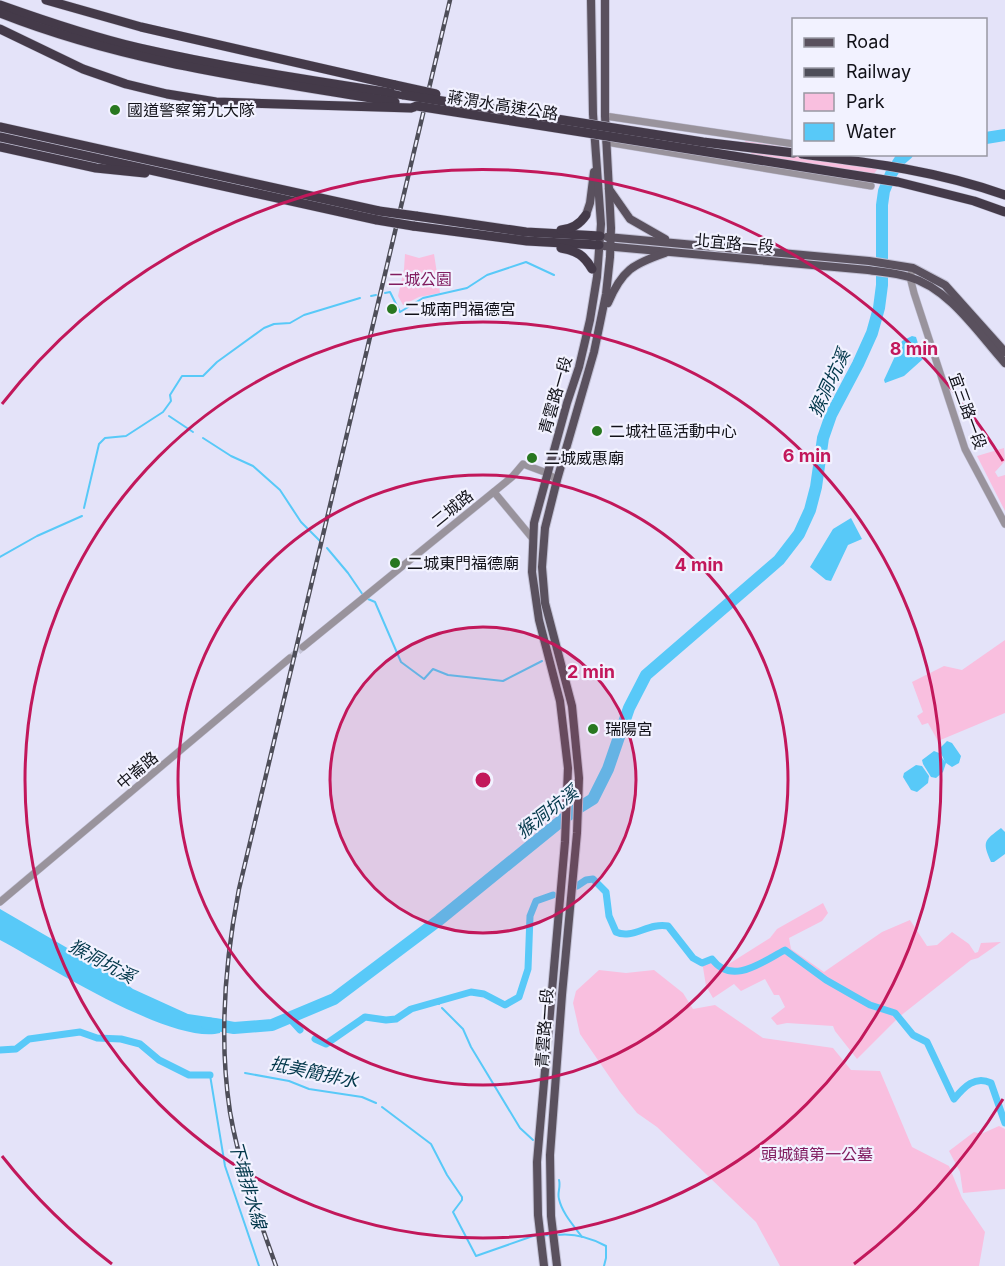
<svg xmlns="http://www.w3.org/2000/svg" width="1005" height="1266" viewBox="0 0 1005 1266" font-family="Inter,'Noto Sans TC',sans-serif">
<rect width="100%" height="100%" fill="#e4e3f9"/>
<g fill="#f9bfdf">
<path d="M745,141l48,7 1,6 90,7 -16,20 -112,-18z"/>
<path d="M405,254l14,4 15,-4 6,39 -21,4 -16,8 -5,-9 6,-27z"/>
<path d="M1004,448l1,13 -10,11 3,5 7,-2v36l-28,-55z"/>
<path d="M1005,640v73l-67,28 -10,-18 -6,2 -5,-9 6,-4 -11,-30 32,-16 18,4z"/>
<path d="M823,903l5,10 -6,8 -33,17 2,11 33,23 58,-40 28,-12 17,26 10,-1 15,-13 17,12 6,9 3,-1 3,-9 20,-1 -23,16 -7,2 -72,57 -42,42 -22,-28 -2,-5 -46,-3 -10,2 -6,-7 14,-11 -6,-12h-5l-9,-16 -24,12 -7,-7 -21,14 -7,-12 -4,-25 9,-2 13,8 46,-29 7,-9z"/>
<path d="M599,970l27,3 28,-3 29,23 10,16 22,-4 48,33 70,10 18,22 29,1 32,76 37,19 13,32 23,34 -6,34h-199l-24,-44 -99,-95 -20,-14 -17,-21 -40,-58 -7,-31 3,-12z"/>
<path d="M999,1126l6,3v60l-42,4 -3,-21 -11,-21 25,-19 7,2z"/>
</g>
<g fill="#58c9f8">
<path d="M912,336l4,1 7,22 -19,17 -19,7 -1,-3 18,-39z"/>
<path d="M851,518l11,21 -14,6 -17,36 -5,-1 -16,-13 23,-38z"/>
<path d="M947,741l5,2 9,13 -2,7 -7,4 -6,-4 -3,9 -7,6 -5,-1 -8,-13 -1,-4 12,-9 5,2 6,9 -5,-11 1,-4z"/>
<path d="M916,765l6,1 7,10 -1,7 -11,9 -6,-2 -8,-13 1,-4z"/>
<path d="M1001,828l4,4v22l-11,8h-3c-9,-21 -7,-21 10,-34z"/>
<path d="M0,909l114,66 19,14 55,25 34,5 -2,14c-49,12 -173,-68 -220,-93z"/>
</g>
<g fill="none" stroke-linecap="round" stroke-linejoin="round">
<g stroke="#58c9f8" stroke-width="2">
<path d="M385,293l5,-1 10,20 23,-14 44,-10 20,-13 39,-13 28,13"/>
<path d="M371,296l5,-1"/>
<path d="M169,416l24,16"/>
<path d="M203,438l28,18 22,10 27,24 21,32 19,19"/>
<path d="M84,508l15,-64 6,-6 21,-2 37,-24 8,-11 -1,-6 12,-19h21l14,-14 47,-34 10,-4 16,-1 14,-8 56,-17"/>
<path d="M327,548l21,25 15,22"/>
<path d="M0,557l37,-21 45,-20"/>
<path d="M368,599l7,3 26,60 23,17 9,-10 15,6 55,6 39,-20"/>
<path d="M436,1001l3,3"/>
<path d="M442,1008l21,21 8,18 49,81 13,12"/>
<path d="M245,1073l44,8 20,8 53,8 14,6"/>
<path d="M210,1075l15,91 34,100"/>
<path d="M382,1107l49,37 16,31 15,22v3l-9,12 23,44 57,-20 18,-1"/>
<path d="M559,1180c2,7 -2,13 0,19 3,14 15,27 23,38"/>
<path d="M557,1235c17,-2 34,3 49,11v12l-2,8"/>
</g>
<g stroke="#58c9f8" stroke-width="7">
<path d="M577,886l9,-6 7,-1 13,13 3,24 7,16c16,8 33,-10 52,-6l25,32 9,5 10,-4c20,27 50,3 73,-9l41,30 28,16 16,9 25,8 18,22 14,7 27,57c10,-12 21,-24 37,-16l14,40"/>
<path d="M290,1019l10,11"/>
<path d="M315,1039l11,5 39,-27 21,3 10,-1 15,-10 60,-17 13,2 21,11 14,-8 9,-28 2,-53 6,-15 17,-6"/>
<path d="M0,1050l16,-1 13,-10 51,-7 17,6 24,1 19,5 19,16 30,15h21"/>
</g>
<g stroke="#58c9f8" stroke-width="12">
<path d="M986,138l19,-3"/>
<path d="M206,1023l28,5 38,-3 62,-26 105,-79 133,-108 21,-13 15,-30 21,-61 17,-33 133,-115 20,-26 11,-24 6,-23 7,-49 8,-23 27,-51 14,-31 7,-25 3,-23v-80l2,-14 7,-17 9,-14 7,-6"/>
</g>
<path stroke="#c4c4d7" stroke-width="7" stroke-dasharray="7 3.5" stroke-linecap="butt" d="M290,658l13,-11"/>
<defs>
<g id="minor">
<path d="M605,116l189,28"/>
<path d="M606,142l265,44"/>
<path d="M913,268l-3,9 4,16 51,156 40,75"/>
<path d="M494,492l39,47"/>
<path d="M303,647l209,-170 11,-13 24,9 10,7"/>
<path d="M0,902l290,-244"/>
</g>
<g id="major">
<path d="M609,189l21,30 35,20"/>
<path d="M586,215l4,-12 4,-31"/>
<path d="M607,237l262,24 44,7 32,17 60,67"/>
<path d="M604,246l264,24c13,2 28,3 41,7 40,11 69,56 96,86"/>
<path d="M608,303c14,-33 25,-39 57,-50"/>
<path d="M544,1266l-6,-51 -1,-53 28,-320 3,-74 -8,-67 -21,-81 -7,-48 2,-49 33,-120 12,-36 11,-47 7,-43 4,-53 -8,-110 -2,-114"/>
<path d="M557,1266l-6,-50 -1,-61 12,-160 15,-162 2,-55 -7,-72 -27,-103 -3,-36 3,-39 12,-48 37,-128 12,-58 4,-37 1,-29 -6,-112v-116"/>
</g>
<g id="highway">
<path d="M46,0l95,27 254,58"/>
<path d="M0,5c45,16 92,32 139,43 87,20 176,33 265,47"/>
<path d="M0,13c126,50 262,67 395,89"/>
<path d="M0,29l83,40 43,15 41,10 49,8 195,6 6,-2"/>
<path d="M0,127l379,84"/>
<path d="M0,137l377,83"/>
<path d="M0,147l96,21 49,5"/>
<path d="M802,154c71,9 135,17 203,41"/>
<path d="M416,216l110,16 74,4"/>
<path d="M413,226l114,15 72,4"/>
<path d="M561,230c12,-1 19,-6 25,-15"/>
<path d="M561,248c16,3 23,7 31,21"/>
</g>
</defs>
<use href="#minor" stroke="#c2c1d5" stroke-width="8"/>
<use href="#major" stroke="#c2c1d5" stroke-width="10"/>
<use href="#highway" stroke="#c2c1d5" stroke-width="10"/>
<use href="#minor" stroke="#99939c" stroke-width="7"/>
<use href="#major" stroke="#5a515e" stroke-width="8"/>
<use href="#highway" stroke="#443a49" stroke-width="9"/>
<defs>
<path id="rail" d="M276,1266c-18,-50 -37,-101 -46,-154 -11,-72 -5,-151 9,-223l211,-889"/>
</defs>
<use href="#rail" stroke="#4e4e59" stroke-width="4.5"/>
<use href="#rail" stroke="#f2f2ff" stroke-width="2" stroke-dasharray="7" stroke-linecap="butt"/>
<defs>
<g id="highway-bridge">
<path d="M395,85l41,9"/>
<path d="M404,95l299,47 91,11"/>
<path d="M417,106l481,76 76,19 31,11"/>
<path d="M379,211l37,5"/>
<path d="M377,220l36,6"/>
</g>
</defs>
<use href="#highway-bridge" stroke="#c2c1d5" stroke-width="10" stroke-linecap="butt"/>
<use href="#highway-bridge" stroke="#443a49" stroke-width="9"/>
</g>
<circle cx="483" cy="780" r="153" fill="#c2185b" fill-opacity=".12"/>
<g fill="none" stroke="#c2185b" stroke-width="3">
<circle cx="483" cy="780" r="153"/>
<circle cx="483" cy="780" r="305"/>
<circle cx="483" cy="780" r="458"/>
<path d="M1003 1099A610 610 0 0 1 854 1264M112 1264A610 610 0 0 1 2 1156M2 404A610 610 0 0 1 1003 461"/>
</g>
<g fill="#287720" stroke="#f2f2ff" stroke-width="2">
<circle cx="115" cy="110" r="6"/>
<circle cx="392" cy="309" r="6"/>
<circle cx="597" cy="431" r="6"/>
<circle cx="532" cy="458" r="6"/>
<circle cx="395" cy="563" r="6"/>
<circle cx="593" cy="729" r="6"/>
</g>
<g text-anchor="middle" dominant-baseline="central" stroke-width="4.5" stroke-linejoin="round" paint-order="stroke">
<g font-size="16" fill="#111118" stroke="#f2f2ff">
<text transform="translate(503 105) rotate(9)">蔣渭水高速公路</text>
<text transform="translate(734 243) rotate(5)">北宜路一段</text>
<text transform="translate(555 395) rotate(-74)">青雲路一段</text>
<text transform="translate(968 411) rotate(70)">宜三路一段</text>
<text transform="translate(452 508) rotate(-39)">二城路</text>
<text transform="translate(137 770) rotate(-40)">中崙路</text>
<text transform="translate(544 1028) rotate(-86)">青雲路一段</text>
</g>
<g font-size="16" fill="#111118" stroke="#f2f2ff" text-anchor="start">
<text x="127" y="110">國道警察第九大隊</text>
<text x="404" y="309">二城南門福德宮</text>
<text x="609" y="431">二城社區活動中心</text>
<text x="544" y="458">二城威惠廟</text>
<text x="407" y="563">二城東門福德廟</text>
<text x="605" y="729">瑞陽宮</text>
</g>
<g font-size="16" fill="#811d60" stroke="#f2f2ff">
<text x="420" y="279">二城公園</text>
<text x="817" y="1154">頭城鎮第一公墓</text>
</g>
<g font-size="18" font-style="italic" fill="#02374a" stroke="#f2f2ff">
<text transform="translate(829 383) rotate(-65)">猴洞坑溪</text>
<text transform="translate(547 812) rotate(-38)">猴洞坑溪</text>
<text transform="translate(102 961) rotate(28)">猴洞坑溪</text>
<text transform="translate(314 1072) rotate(12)">抵美簡排水</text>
<text transform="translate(248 1185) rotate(74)">下埔排水線</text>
</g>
</g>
<circle cx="483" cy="780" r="9" fill="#c2185b" stroke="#f2f2ff" stroke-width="3"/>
<g font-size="18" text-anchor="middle" font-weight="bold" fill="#c2185b" stroke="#f2f2ff" stroke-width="4.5" stroke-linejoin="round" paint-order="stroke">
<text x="914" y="355">8 min</text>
<text x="807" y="462">6 min</text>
<text x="699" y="571">4 min</text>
<text x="591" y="678">2 min</text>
</g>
<rect x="792" y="18" width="195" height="138" fill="#f2f2ff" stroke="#9898a3" stroke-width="1.5"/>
<rect x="804" y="38" width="30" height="9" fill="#5a515e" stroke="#9898a3" stroke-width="1.5"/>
<text x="846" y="48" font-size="18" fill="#111118">Road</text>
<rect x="804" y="68" width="30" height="9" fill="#4e4e59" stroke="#9898a3" stroke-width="1.5"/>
<text x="846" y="78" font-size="18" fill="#111118">Railway</text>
<rect x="804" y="93" width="30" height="18" fill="#f9bfdf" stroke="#9898a3" stroke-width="1.5"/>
<text x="846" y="108" font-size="18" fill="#111118">Park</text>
<rect x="804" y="123" width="30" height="18" fill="#58c9f8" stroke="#9898a3" stroke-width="1.5"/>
<text x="846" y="138" font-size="18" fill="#111118">Water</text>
</svg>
